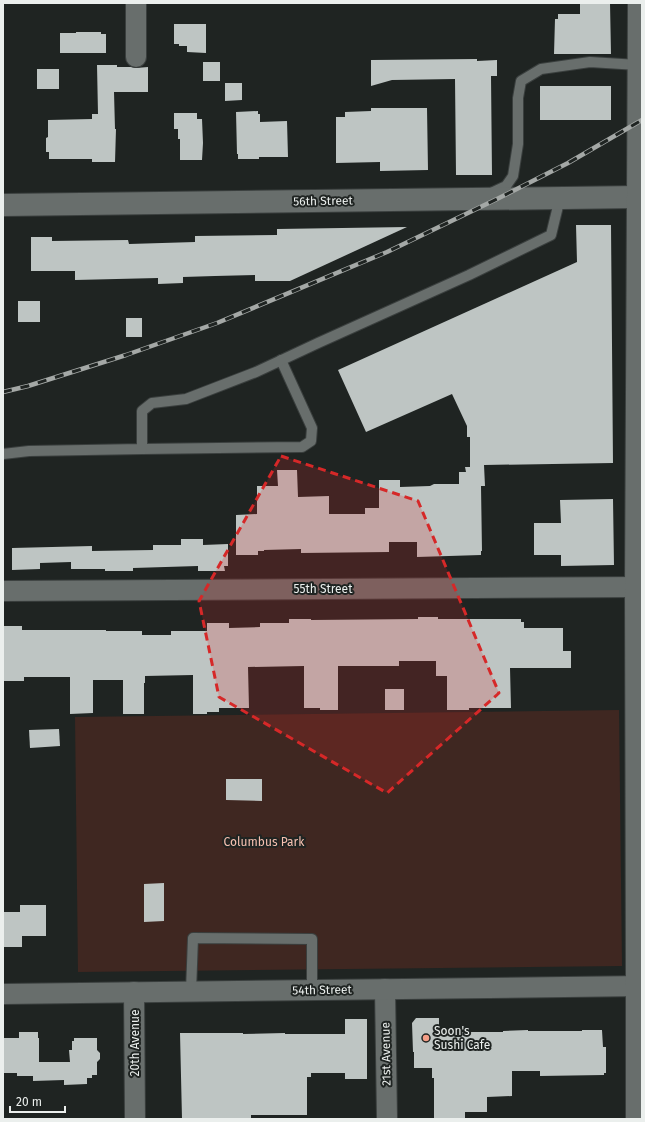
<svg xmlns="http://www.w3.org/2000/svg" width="645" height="1122" viewBox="0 0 645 1122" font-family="'Fira Sans',sans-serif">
<rect width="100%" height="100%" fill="#1f2422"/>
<path fill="#3f2721" d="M619,710l3,256 -544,6 -3,-255z"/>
<g fill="#bec5c3">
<path d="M580,3h30l1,51h-57l1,-35h3v-5h22z"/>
<path d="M174,24h32v29l-19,-1v-6h-8v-2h-5z"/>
<path d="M76,32h25v2h5v19h-46v-20h16z"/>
<path d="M477,59v2l20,-1v16h-6l1,99h-36l-1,-96 -63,1 -21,6v-26z"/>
<rect x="203" y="62" width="17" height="19"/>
<path d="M97,65h20v2h14l5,1 12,-1v25h-34l1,37h1l-1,33h-23v-3h-43v-7h-3v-14l2,-1v-17l44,-1v-5h6z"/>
<rect x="37" y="69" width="22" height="20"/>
<path d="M225,83h17v17l-17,1z"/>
<rect x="540" y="86" width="71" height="34"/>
<path d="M371,108h56l1,62 -48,1v-9l-44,1v-46h9v-5l26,-1z"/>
<path d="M258,111v3h2v8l27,-1 1,36h-29v2h-21v-5h-1l-1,-42z"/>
<path d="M174,113h23v6h5l1,24 -1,17h-22v-21h-2v-10h-4z"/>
<path d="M576,225h35l2,238 -129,2 1,21h-4l1,65h-1v4l-64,2v-15h-28v10l-88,1v-4l-37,1v1h-6v4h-22v-40l21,-1v-28h21l-1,-16h20l1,27 31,-1v18h36v-6h14v-28h21v7l30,-1 4,-2h25v-12h7l-1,-5h5v-30h-3v-11l-15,-32 -86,38 -28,-62 239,-108z"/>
<path d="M407,227l-117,54h-35v-6l-40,1 -32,1v6l-25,1v-6l-83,2v-9h-44v-34h21v4l76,-1 1,4 66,-2v-6l82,-1v-6z"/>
<rect x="18" y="301" width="22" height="21"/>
<rect x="126" y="318" width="16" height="19"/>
<path d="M613,499l1,66 -53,1v-11h-27v-32h27l-1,-23z"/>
<path d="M181,539h22v6l25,-1v22h-4l1,5h-27v-5l-65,2v3h-28v-2h-34v-7l-31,1v6l-28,1v-22l80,-2v5l61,-1v-5h28z"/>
<path d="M418,617h20v2h83v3h3v6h39v23h8v17h-61l1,40h-42v2h-22v-34h-11v-15h-37v5h-61v44h-18v-2h-16v-42l-56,1 1,41h-30v4h-12v2h-14v-39l-48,1v7h-1v31h-21v-34h-30v33l-23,1v-37h-46v4h-21v-55h19v4h84v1h36v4h29v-4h36v-8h22v5l31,-1v-4h29v-4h22v1l107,-1z"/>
<rect x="385" y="689" width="19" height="21"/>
<path d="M59,729l1,17 -30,2 -1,-18z"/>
<path d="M226,779h36v22l-36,-1z"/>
<path d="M164,883v38l-20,1v-38z"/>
<path d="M20,905h26v31h-24v11h-19v-35h17z"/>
<path d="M416,1018h23v14h64v-1l25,-1v1h54v-1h20l1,17h3v26h-2v2l-64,1v-5h-28v25l-25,1v15h-22v7h-31v-41h-2v-10h-18v-16h-1l-1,-29z"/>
<path d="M345,1019h22v60h-22v-6h-34v4h-4v38h-56v4h-69l-2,-86h63v1l42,-1v1h60z"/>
<path d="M19,1032h19v6h1v24h31l-1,-12h3v-9h2v-3h23v12l3,3v6l-3,3v13h-5v3h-5v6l-23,1v-5l-31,1v-5h-16v-3h-14v-35h16z"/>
</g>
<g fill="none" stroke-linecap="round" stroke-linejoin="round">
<defs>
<g id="service">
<path d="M491,193l15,-7 7,-10 5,-32v-46l3,-17 20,-12 49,-7 48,3"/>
<path d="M142,449l160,-2 9,-6 1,-13 -31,-68"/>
<path d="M3,454l26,-3 113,-2v-38l10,-8 34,-4 70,-27 62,-29 151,-68 82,-40 9,-37"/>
<path d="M191,991l2,-53 119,1v51"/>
</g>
<g id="minor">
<path d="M136,3v54"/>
<path d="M3,591l639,-4"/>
<path d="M385,989l2,130"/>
<path d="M134,992l1,127"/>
<path d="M3,994l639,-8"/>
</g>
<g id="tertiary">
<path d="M3,205l634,-8"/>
<path d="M637,1119v-132l-1,-400 3,-584"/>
</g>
</defs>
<use href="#service" stroke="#3a3f3e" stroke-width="12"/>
<use href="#minor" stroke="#3a3f3e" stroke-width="22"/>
<use href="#tertiary" stroke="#3a3f3e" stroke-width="24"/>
<use href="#service" stroke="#686e6c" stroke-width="10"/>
<use href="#minor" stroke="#686e6c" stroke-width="20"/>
<use href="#tertiary" stroke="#686e6c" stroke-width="22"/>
<defs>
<path id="rail" d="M3,392l25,-6 98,-31 91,-32 170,-71 110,-53 71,-36 74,-43"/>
</defs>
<use href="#rail" stroke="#a4a8a6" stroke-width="4.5"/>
<use href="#rail" stroke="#1f2422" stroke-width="3" stroke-dasharray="9" stroke-linecap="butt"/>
</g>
<path fill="#d62828" fill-opacity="0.2" stroke="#d62828" stroke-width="3" stroke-dasharray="8 5" stroke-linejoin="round" d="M281,456l137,45 81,192 -112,100 -168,-96 -20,-96z"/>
<circle fill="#f49e87" stroke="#1f2422" stroke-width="1.5" cx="426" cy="1038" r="4"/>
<g text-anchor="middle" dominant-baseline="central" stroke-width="4" stroke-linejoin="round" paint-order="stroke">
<g font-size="12" fill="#ebefed" stroke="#1f2422">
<text transform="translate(323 201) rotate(-1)">56th Street</text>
<text x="323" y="589">55th Street</text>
<text transform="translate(322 990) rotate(-1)">54th Street</text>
<text transform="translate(135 1043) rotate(-90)">20th Avenue</text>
<text transform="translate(386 1054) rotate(-91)">21st Avenue</text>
</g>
<g font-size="12" fill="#f7c0b0" stroke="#1f2422">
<text x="264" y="842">Columbus Park</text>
</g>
<g font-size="12" fill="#ebefed" stroke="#1f2422" text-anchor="start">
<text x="434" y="1031">Soon's<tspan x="434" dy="14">Sushi Cafe</tspan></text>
</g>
</g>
<rect width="645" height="1122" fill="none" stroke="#ebefed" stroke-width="8"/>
<path d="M10 1106v6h55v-6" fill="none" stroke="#ebefed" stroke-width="2"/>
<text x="16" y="1106" font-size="12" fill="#ebefed" stroke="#1f2422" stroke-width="3" paint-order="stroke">20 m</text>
</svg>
